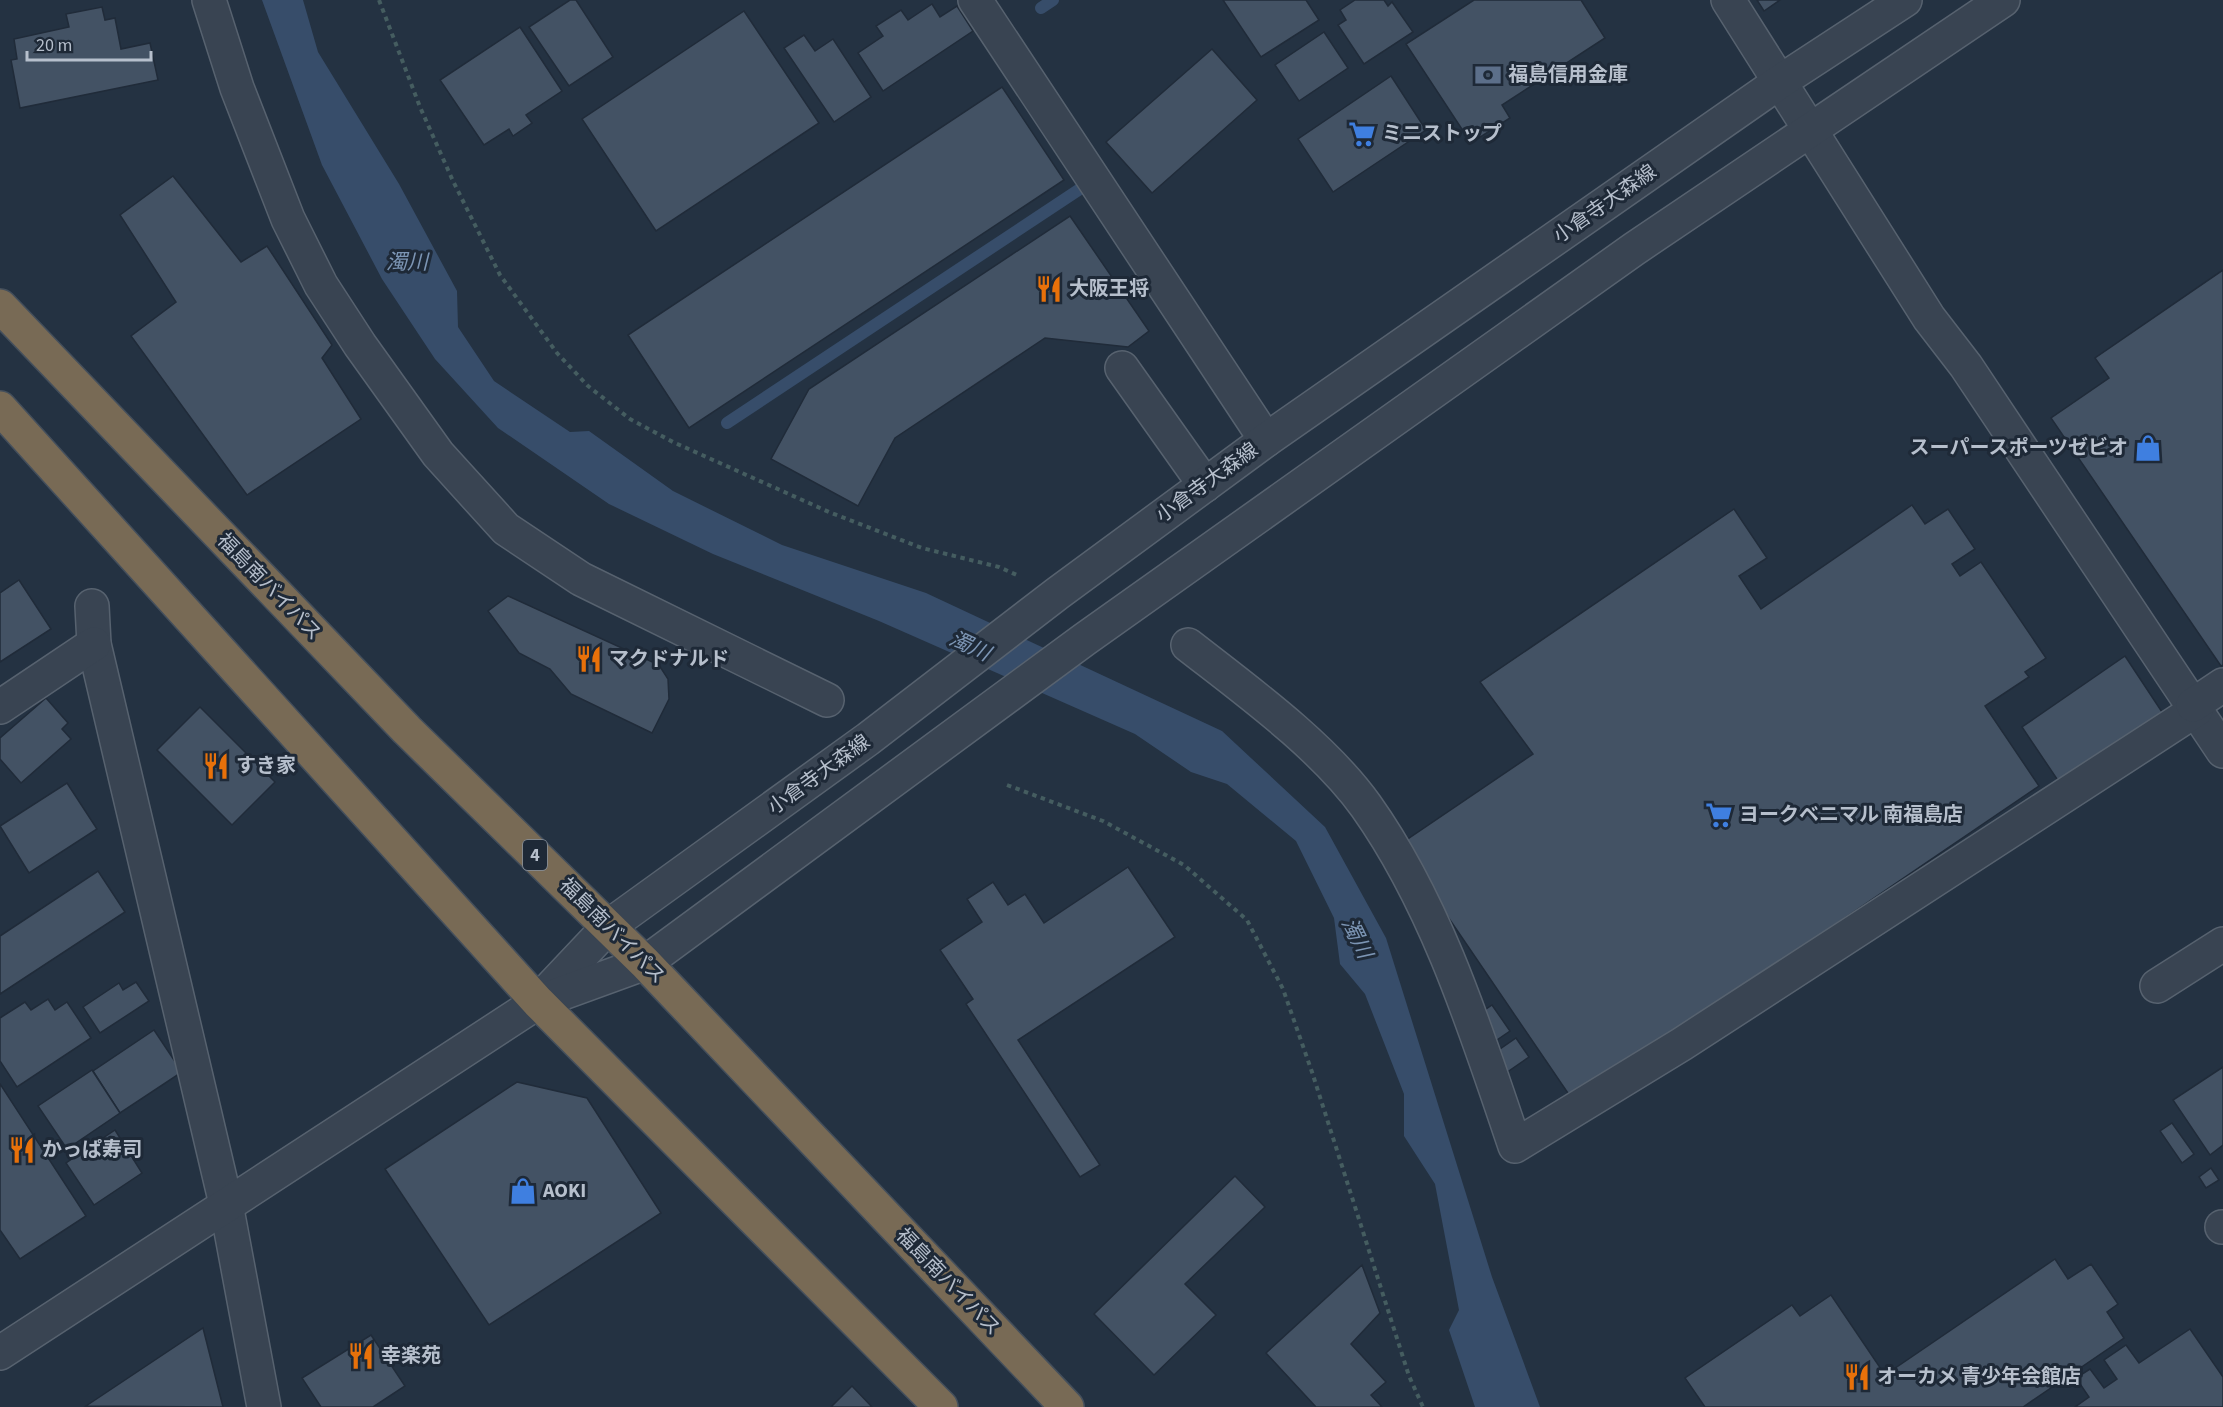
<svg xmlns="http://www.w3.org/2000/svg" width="2223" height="1407" viewBox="0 0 2223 1407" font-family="'Source Sans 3','Noto Sans JP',sans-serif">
<rect width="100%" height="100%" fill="#243242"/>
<path fill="#374d6a" d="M262,0h41l15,52 81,132 58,107 1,36 36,54 76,51 19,-1 84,60 109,54 144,48 296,138 103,96 61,111 106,339 48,130h-65l-26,-77 10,-20 -24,-126 -31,-48v-42l-39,-100 -25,-30 -6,-46 -38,-77 -69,-57 -36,-12 -56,-38 -256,-113 -166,-67 -104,-50 -111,-76 -63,-69 -53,-80 -60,-114z"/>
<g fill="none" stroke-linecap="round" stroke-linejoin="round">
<g stroke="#374d6a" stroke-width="12">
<path d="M1041,8l12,-8"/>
<path d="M727,423l359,-238"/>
</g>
</g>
<g fill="#435264" stroke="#202b39" stroke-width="1.5">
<path d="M570,0h6l37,57 -44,29 -40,-59z"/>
<path d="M1223,0h83l13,20 -58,37z"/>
<path d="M1355,0h29l4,6 4,-4 21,30 -49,32 -26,-39 8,-5 -6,-10z"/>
<path d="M1474,0h107l24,38 -103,67 8,13 -39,25 -65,-99z"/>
<path d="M1757,0h23l-16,11z"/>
<path d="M932,4l8,13 17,-11 16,25 -90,60 -25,-38 25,-17 -7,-10 25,-16 7,10z"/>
<path d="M102,7l3,13 10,-2 6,31 29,-6 8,37 -138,28 -9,-48 6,-1 -3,-20 55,-12 -3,-13z"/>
<path d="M744,11l75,112 -163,108 -74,-112z"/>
<path d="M520,27l42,64 -36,24 6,8 -19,13 -4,-7 -25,16 -44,-65z"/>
<path d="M1324,32l24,36 -49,33 -24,-36z"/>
<path d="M804,35l11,16 18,-12 38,58 -37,25 -50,-74z"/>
<path d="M1212,49l45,51 -105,93 -46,-51z"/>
<path d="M1391,76l35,54 -93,62 -35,-53z"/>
<path d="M1002,87l62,93 -375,248 -61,-93z"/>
<path d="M173,176l68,86 26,-16 65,99 -10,13 39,61 -114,76 -116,-159 45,-34 -56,-87z"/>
<path d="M1070,216l79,115 -21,16 -83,-9 -150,100 -37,68 -87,-47 38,-70z"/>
<path d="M2223,270v395l-2,1 -170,-248 58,-40 -14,-20z"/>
<path d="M1912,505l13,19 23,-15 27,40 -23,15 8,12 21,-14 65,96 -21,14 4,5 -44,29 54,80 -465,316 -175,-257 134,-91 -53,-72 254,-173 33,49 -28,18 22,33z"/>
<path d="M19,580l32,49 -51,33v-69z"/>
<path d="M508,596l151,69 9,14 1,20 -17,34 -81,-39 -21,-25 -31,-16 -31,-42z"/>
<path d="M2125,656l37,56 -103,70 -37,-55z"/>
<path d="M46,698l22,25 -6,6 9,10 -50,44 -21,-24v-21z"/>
<path d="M200,707l75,75 -43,43 -75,-75z"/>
<path d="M67,783l30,46 -68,44 -29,-47z"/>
<path d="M1128,867l47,70 -157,103 82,125 -20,12 -114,-173 7,-5 -33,-49 42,-28 -15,-23 26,-17 15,23 17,-11 19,29z"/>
<path d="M98,871l27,41 -125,82v-58z"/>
<path d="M136,982l13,19 -49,32 -17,-26 36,-24 4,7z"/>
<path d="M48,999l7,11 12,-8 24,36 -74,49 -17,-26v-43l25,-16 6,8z"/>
<path d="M1492,1005l18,26 -19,13 -18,-26z"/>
<path d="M154,1030l28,42 -62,41 -27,-42z"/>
<path d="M1516,1038l13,19 -26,18 -13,-19z"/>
<path d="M2223,1067v78l-13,10 -37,-55z"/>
<path d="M92,1070l28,43 -53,36 -29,-43z"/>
<path d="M517,1082l70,16 74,115 -172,112 -104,-156z"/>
<path d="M0,1084l86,132 -66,43 -20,-29z"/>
<path d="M2172,1123l22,31 -12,9 -22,-32z"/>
<path d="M115,1130l27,43 -48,32 -28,-42z"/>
<path d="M2211,1168l8,12 -13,8 -7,-11z"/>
<path d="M1235,1176l30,31 -80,77 31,31 -62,60 -60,-61z"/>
<path d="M2055,1259l13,20 23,-15 27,40 -11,8 17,26 -101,69h-318l-20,-29 107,-73 8,11 31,-21 54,80z"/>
<path d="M1362,1265l18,48 -29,31 35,38 -15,13 11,12h-66l-50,-54z"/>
<path d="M203,1328l20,79 -137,-1z"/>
<path d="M2190,1329l33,48v30h-148l14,-10 -13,-19 14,-9 14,19 13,-9 -13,-19 22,-15 13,18z"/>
<path d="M371,1335l34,51 -32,21h-52l-19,-29z"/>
<path d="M852,1386l20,21h-41z"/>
</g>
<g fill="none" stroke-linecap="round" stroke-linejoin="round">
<defs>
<g id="minor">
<path d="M209,0l28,88 51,131 33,66 39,60 78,109 68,75 75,50 246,121"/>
<path d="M975,0l291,440"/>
<path d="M1728,0l201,318 37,48 257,385"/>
<path d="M1122,368l83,117"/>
<path d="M92,606l2,38 132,560 38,203"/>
<path d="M1188,645c59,46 135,101 178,161 71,100 110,225 149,340l167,-102 514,-334"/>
<path d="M2193,705l30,-20"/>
<path d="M0,707l94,-63"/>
<path d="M2157,986l66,-42"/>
<path d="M541,998l68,-72 259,-187 190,-146 208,-153 515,-359 124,-81"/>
<path d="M2222,1227h1"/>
<path d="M0,1353l538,-351 107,-39 440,-324 549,-390 369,-249"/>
</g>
<g id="highway">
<path d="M0,306l407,424 238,233 422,444"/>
<path d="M0,408l538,594 403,405"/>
</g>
</defs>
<use href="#minor" stroke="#57626f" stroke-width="36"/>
<use href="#highway" stroke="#444f5c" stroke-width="36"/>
<g stroke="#455d60" stroke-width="4" stroke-dasharray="4.5 4.5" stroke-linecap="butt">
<path d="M379,0l41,107 33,74 47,94 57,78 31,33 42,33 43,23 156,70 93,36 77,19 20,9"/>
<path d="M1007,785l96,36 81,44 63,55 36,69 29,83 97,304 14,31"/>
</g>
<use href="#minor" stroke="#394452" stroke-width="33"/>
<use href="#highway" stroke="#786a55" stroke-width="33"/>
</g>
<defs>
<symbol id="bank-bare" viewBox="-9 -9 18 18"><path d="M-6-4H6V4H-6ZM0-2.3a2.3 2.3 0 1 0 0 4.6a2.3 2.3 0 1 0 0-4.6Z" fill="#5c6f8a" stroke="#1e2937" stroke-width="2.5" paint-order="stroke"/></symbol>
<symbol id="supermarket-bare" viewBox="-9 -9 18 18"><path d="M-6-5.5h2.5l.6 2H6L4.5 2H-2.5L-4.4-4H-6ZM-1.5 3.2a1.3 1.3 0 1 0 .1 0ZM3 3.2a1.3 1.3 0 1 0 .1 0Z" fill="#3f7fe0" stroke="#1e2937" stroke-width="2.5" paint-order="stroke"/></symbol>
<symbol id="restaurant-bare" viewBox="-9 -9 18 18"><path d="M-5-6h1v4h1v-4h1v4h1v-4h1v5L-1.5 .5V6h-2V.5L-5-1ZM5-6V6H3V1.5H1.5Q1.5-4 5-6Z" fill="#e8710a" stroke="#1e2937" stroke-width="2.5" paint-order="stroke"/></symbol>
<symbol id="shop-bare" viewBox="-9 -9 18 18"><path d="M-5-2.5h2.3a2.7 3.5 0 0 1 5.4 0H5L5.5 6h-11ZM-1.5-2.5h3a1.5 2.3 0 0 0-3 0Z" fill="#3f7fe0" stroke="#1e2937" stroke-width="2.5" paint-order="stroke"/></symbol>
</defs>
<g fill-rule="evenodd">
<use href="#bank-bare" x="1469" y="56" width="38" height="38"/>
<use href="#supermarket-bare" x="1343" y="115" width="38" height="38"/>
<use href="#restaurant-bare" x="1030" y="270" width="38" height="38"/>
<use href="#shop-bare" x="2129" y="429" width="38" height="38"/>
<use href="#restaurant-bare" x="570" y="640" width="38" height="38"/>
<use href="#restaurant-bare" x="197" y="747" width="38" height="38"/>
<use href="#supermarket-bare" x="1700" y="796" width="38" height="38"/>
<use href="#restaurant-bare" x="3" y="1131" width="38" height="38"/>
<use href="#shop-bare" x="504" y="1172" width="38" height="38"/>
<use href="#restaurant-bare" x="342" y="1337" width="38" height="38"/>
<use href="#restaurant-bare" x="1838" y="1358" width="38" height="38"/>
</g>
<g text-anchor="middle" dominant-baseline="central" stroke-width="6" stroke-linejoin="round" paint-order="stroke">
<rect fill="#1e2937" stroke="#88929f" stroke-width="1.5" x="523" y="840" width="24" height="30" rx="4.5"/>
<g font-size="18" font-weight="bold" fill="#b6bfcc">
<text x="535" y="855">4</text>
</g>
<g font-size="20" font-weight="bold" fill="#b6bfcc" stroke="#1e2937" text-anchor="start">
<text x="1508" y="75">福島信用金庫</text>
<text x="1382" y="134">ミニストップ</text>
<text x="1069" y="289">大阪王将</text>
<text x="2128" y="448" text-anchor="end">スーパースポーツゼビオ</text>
<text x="609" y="659">マクドナルド</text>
<text x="236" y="766">すき家</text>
<text x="1739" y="815">ヨークベニマル 南福島店</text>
<text x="42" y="1150">かっぱ寿司</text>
<text x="543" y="1191">AOKI</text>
<text x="381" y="1356">幸楽苑</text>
<text x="1877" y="1377">オーカメ 青少年会館店</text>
</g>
<g font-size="20" fill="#b6bfcc" stroke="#1e2937">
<text transform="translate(1605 204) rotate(-35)">小倉寺大森線</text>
<text transform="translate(1207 483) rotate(-36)">小倉寺大森線</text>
<text transform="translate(269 587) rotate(46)">福島南バイパス</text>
<text transform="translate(819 775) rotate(-36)">小倉寺大森線</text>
<text transform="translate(612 931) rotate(45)">福島南バイパス</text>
<text transform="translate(948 1282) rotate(46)">福島南バイパス</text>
</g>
<g font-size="21" font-style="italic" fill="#7c95b4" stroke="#1e2937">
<text x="407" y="262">濁川</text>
<text transform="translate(970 646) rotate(25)">濁川</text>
<text transform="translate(1357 938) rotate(64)">濁川</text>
</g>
</g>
<path d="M27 51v9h124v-9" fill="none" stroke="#b6bfcc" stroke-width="3"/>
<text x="36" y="51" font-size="18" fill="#b6bfcc" stroke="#1e2937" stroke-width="4.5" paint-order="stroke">20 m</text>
</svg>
